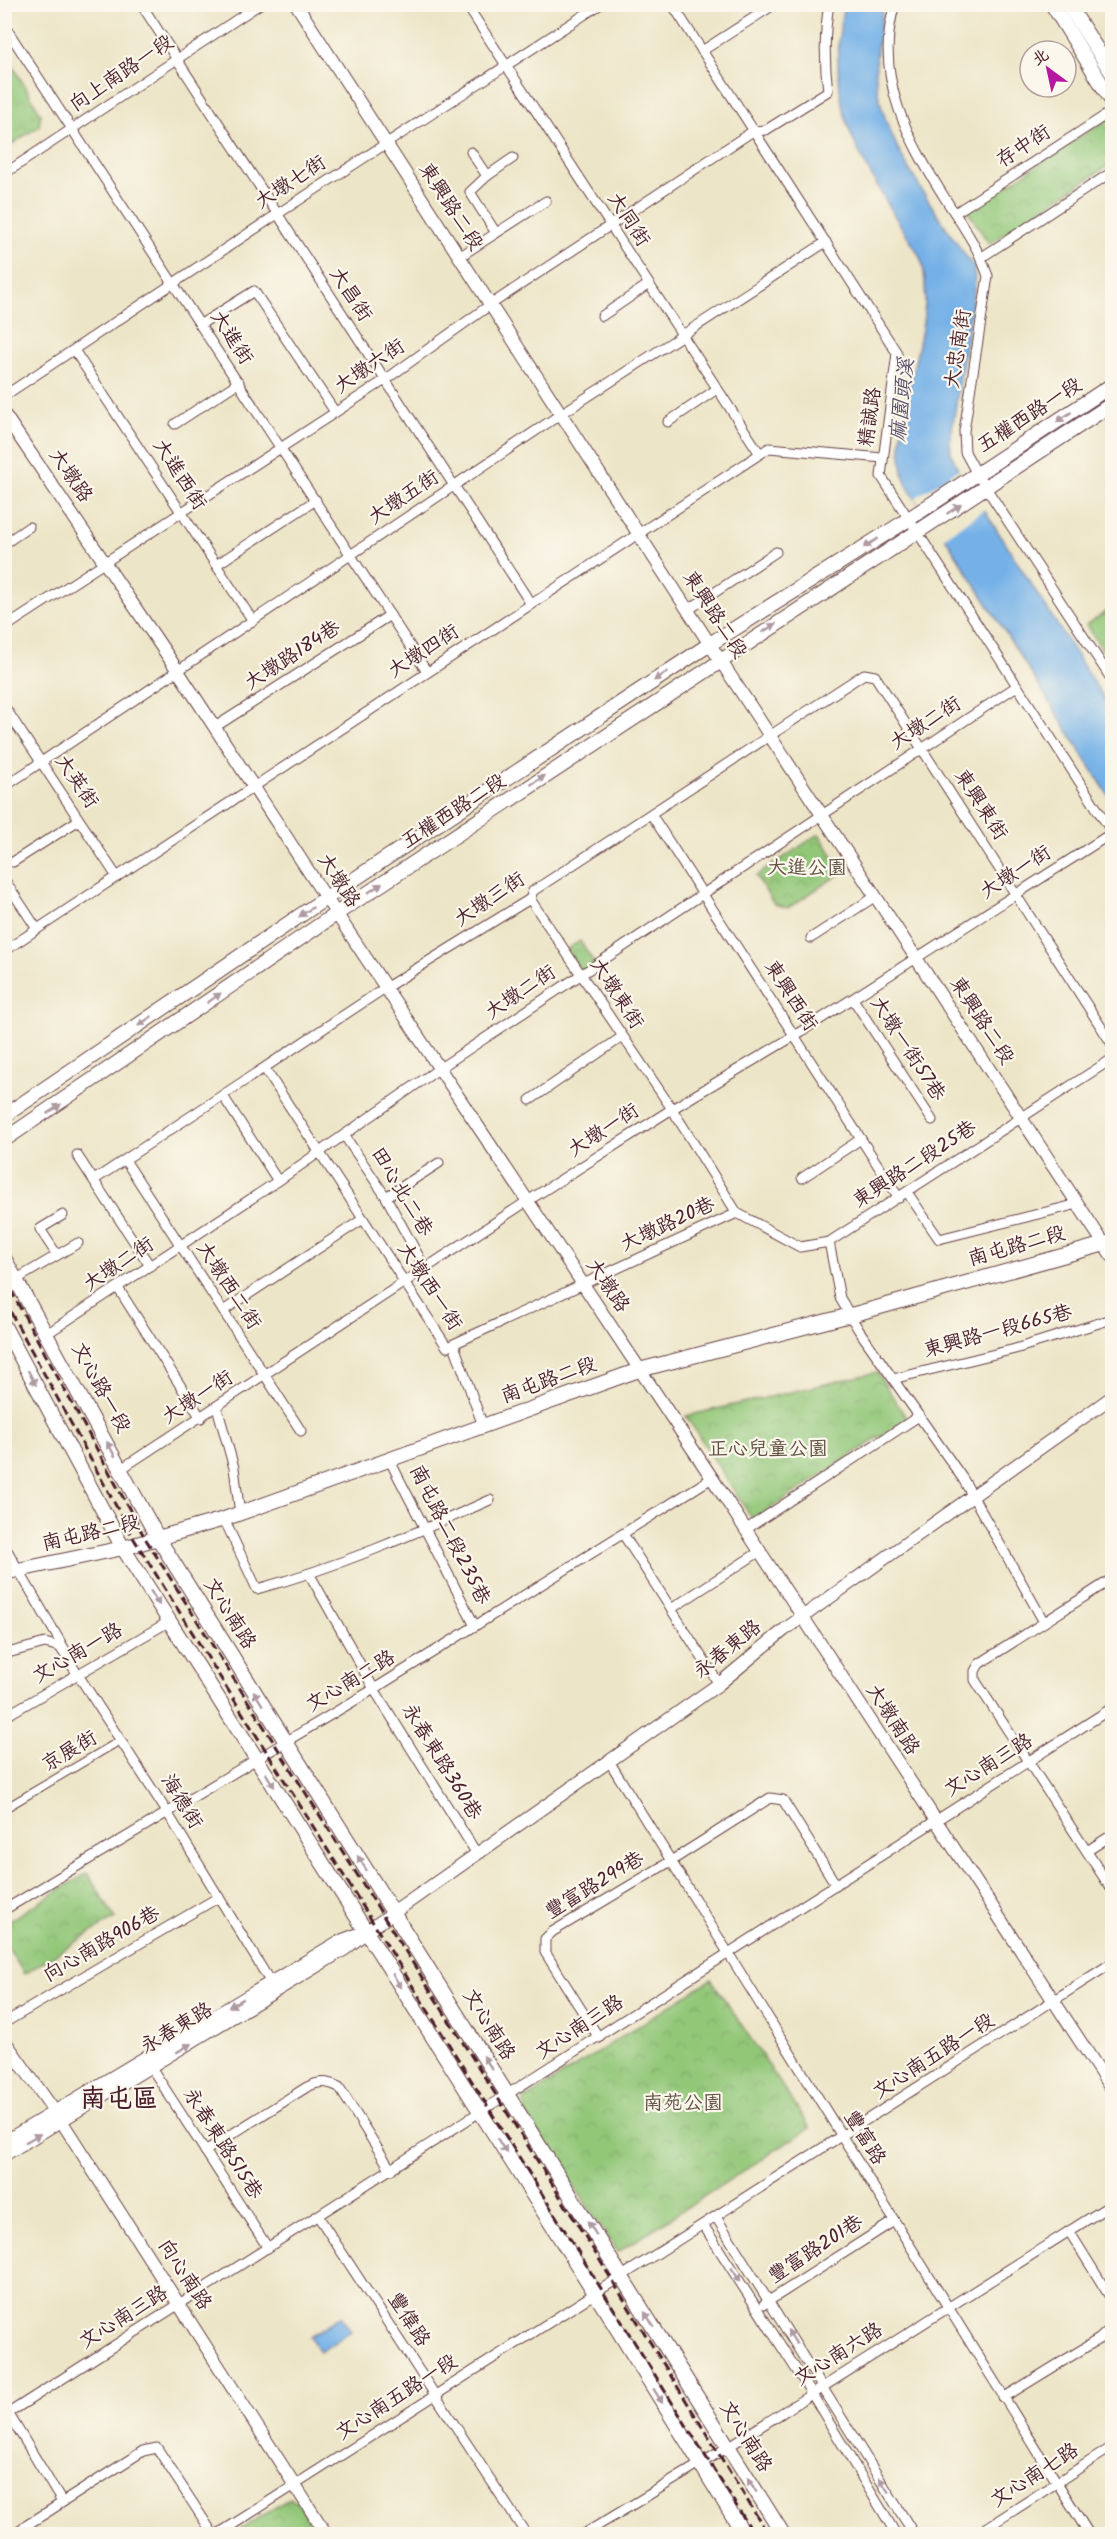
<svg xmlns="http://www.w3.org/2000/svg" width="1117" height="2539" viewBox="0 0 1117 2539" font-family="Kalam,'LXGW WenKai TC',sans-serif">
<defs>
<pattern id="park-crowns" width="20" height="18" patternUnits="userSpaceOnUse" patternTransform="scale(1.5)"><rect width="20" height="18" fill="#92c778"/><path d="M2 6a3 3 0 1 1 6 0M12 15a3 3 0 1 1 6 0" fill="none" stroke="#7faa68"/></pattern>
</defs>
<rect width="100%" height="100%" fill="#fbf7ec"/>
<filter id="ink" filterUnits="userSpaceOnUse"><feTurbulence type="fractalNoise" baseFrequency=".0167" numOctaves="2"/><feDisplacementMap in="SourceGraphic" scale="12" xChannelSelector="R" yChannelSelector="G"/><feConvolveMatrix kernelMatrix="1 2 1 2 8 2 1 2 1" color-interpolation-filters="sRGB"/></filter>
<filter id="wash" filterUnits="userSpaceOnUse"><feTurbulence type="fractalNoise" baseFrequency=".008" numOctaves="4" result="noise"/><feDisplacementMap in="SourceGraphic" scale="24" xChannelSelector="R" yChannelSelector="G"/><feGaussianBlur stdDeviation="1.35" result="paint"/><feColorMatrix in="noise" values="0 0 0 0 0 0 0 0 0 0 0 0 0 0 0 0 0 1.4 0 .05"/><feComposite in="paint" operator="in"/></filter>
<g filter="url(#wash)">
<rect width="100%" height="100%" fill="#ede5c7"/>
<g fill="url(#park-crowns)" stroke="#6e7352" stroke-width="1.5">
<path d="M4,51l37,63 -2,12 -34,23z"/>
<path d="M1112,116v47l-123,81 -21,-33z"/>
<path d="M1112,608v43l-6,4 -20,-30z"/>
<path d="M819,834l24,38 -55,36 -14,-4 -18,-28z"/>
<path d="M580,941l15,23 -13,9 -15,-24z"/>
<path d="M877,1372l30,47 -154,101 -67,-104z"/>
<path d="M87,1873l28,45 -91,56 -19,-31v-20z"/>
<path d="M711,1979l99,149 -192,124 -93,-139 -1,-13z"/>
<path d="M290,2498l8,5 20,31h-85z"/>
</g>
<g fill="#75b1e7" stroke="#606889" stroke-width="1.5">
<path d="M844,5h39c-2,21 -9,51 -7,73 6,66 62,136 98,190l1,15 -25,159 1,11 7,16 154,242v90l-167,-264c-12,-17 -39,-44 -42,-64 -12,-68 33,-139 20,-207 -3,-15 -21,-37 -29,-51 -14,-25 -30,-50 -41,-76 -18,-41 -18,-92 -9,-134z"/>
<path d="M341,2316l10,15 -31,21 -10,-15z"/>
</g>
<path fill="#ede5c7" d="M959,469l27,40 -44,30 -27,-41z"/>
</g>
<g filter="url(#ink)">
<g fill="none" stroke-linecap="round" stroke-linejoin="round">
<defs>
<path id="pedestrian" d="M4,1809l117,-69"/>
<g id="minor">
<path d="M141,4l390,600"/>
<path d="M466,4l294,450"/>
<path d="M672,4l225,349 -16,123 231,356"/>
<path d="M895,4c-23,74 15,139 53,199 15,23 31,46 40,73l-24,155 1,21 12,22 135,206"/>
<path d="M4,25l423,647"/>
<path d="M702,51l73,-47"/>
<path d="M471,152l16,24"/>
<path d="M4,174l256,-170"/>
<path d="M955,213l157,-102"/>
<path d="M496,233l-26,-41 17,-16 26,-18"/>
<path d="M459,257l87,-56"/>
<path d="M982,257l130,-85"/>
<path d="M602,316l47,-32"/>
<path d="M201,324l53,-33 81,121"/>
<path d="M74,350l179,271"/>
<path d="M4,396l272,-181 325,-211"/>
<path d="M668,422l49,-33"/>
<path d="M175,424l64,-42"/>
<path d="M4,544l25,-17"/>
<path d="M216,565l100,-65"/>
<path d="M688,610l88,-58"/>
<path d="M4,628l381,-248 105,-75 263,-174 13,-1 62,-39c-4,-30 -4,-57 1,-87"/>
<path d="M4,706l113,171"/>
<path d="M215,727l175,-112"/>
<path d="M4,787l557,-373 265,-172"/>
<path d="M651,814l248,384"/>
<path d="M13,862l66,-42"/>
<path d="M4,879l33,50"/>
<path d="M530,899l142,210 65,104 63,34 29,-5 11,56 18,31 105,150 81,143"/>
<path d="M811,938l65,-42"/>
<path d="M4,951l765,-503 114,10"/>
<path d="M853,999l79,121"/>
<path d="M265,1069l182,278 290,-134"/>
<path d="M223,1096l55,85"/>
<path d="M530,1100l92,-63"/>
<path d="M344,1135l42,62 39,71"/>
<path d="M77,1155l73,111"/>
<path d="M125,1160l176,271"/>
<path d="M802,1178l59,-39"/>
<path d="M94,1180l291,-192 145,-89 3,-8 331,-217 11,2 237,368"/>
<path d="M907,1192l32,47 139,-35"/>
<path d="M386,1197l53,-34"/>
<path d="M829,1242l283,-183"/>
<path d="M57,1255l-17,-26 23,-14"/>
<path d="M17,1279l61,-36"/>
<path d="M118,1288l83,130"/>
<path d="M223,1311l140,-92"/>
<path d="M48,1333l230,-152 162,-113 577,-382"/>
<path d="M454,1345l29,81"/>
<path d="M893,1379l122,-30 97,-30"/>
<path d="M217,1407l17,61 6,46"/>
<path d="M390,1461l85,165"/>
<path d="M121,1469l405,-267 146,-93 122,-73 318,-203"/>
<path d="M224,1519l33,70c81,-22 157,-55 233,-89"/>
<path d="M745,1530l174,-114"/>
<path d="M623,1534l96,150"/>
<path d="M4,1545l61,105"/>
<path d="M310,1575l64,114 103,165"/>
<path d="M1112,1579l-133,85 -4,7v9l137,210"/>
<path d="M671,1609l88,-57"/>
<path d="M4,1654l41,-11 15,4 107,165 107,176"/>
<path d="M4,1717l166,-96"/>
<path d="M609,1761l480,773"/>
<path d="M1087,1851l25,-16"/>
<path d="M4,1910l370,-221 338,-211"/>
<path d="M4,2023l215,-126"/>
<path d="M599,2038l-54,-86v-13l7,-7 119,-71 99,-63 13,2 53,85"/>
<path d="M147,2061l121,187"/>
<path d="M205,2151l102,-64c13,-6 19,-6 32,0l52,83"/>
<path d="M318,2216l208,318"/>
<path d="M716,2217l198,317"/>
<path d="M704,2226l108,168 84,140"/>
<path d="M1069,2231l43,69"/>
<path d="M764,2304l130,-83"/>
<path d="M1003,2398l96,-59 13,-12"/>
<path d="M4,2406l58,96"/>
<path d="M4,2416l1108,-708"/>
<path d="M13,2534l130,-83 14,-3 56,86"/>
<path d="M218,2534l894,-571"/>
<path d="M584,2534l144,-87 384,-243"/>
<path d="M977,2534l135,-87"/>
</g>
<g id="tertiary">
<path d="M296,4l424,656 392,596"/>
<path d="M4,414l174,257 148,227 386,580 400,612"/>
<path d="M4,2040l51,72"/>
<path d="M62,2122l264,412"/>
<path d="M4,2142l336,-201 16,-6"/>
<path d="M4,2155l341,-206 21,-17 353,-248 65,-54 328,-233"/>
</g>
<g id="secondary">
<path d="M1052,4l60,97"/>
<path d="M1068,4l44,69"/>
<path d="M4,1116l322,-218 384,-254 188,-118 214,-141"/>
<path d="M4,1140l332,-226 776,-510"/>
<path d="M4,1258l154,280 625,996"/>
<path d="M4,1326l119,222 472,745 149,241"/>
<path d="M4,1573l119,-25 101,-29 415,-149 223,-58 250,-70"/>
</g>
</defs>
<use href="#pedestrian" stroke="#623d42" stroke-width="9"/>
<use href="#minor" stroke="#623d42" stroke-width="11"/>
<use href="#tertiary" stroke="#623d42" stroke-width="14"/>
<use href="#secondary" stroke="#623d42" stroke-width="16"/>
<use href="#pedestrian" stroke="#fff" stroke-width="7"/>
<use href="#minor" stroke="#fff" stroke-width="9"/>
<use href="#tertiary" stroke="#fff" stroke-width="12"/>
<use href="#secondary" stroke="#fff" stroke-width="14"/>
<g stroke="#4a1f2b" stroke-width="3" stroke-dasharray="9 4.5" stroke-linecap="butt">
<path d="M4,1278l141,260 443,703 180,293"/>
<path d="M4,1300l130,239 620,995"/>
</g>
</g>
<defs><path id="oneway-solid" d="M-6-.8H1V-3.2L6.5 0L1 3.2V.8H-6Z" transform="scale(1.5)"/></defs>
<g fill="#ae9aa0">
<use href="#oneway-solid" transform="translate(1064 417) rotate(147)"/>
<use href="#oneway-solid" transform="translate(954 509) rotate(-33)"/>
<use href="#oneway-solid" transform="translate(871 543) rotate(148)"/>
<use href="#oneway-solid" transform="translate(769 628) rotate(-33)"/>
<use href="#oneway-solid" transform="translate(661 676) rotate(146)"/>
<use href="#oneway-solid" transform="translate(538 780) rotate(-33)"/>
<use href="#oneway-solid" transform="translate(375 888) rotate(-33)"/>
<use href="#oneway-solid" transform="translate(306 912) rotate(146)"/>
<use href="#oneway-solid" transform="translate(214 998) rotate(-35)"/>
<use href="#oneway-solid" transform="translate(145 1021) rotate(146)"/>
<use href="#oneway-solid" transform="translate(54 1109) rotate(-34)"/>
<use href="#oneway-solid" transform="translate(32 1378) rotate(62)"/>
<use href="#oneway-solid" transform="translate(111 1449) rotate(-119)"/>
<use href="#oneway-solid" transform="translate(155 1598) rotate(58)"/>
<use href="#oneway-solid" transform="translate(258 1698) rotate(-122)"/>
<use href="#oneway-solid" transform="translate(270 1780) rotate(58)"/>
<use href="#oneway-solid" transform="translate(362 1863) rotate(-122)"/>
<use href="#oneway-solid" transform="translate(397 1981) rotate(58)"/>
<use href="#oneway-solid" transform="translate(236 2003) rotate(151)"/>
<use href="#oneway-solid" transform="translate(184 2048) rotate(-31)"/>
<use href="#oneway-solid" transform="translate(488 2063) rotate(-122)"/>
<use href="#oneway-solid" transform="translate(33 2138) rotate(-29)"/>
<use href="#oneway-solid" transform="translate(502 2146) rotate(58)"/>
<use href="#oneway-solid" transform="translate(592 2228) rotate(-122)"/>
<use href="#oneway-solid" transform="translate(736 2275) rotate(57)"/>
<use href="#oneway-solid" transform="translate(649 2319) rotate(-122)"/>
<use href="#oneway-solid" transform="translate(792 2337) rotate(-122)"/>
<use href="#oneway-solid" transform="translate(658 2396) rotate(58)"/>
<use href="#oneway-solid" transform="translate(752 2485) rotate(-122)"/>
<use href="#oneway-solid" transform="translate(884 2485) rotate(-122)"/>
</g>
</g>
<g text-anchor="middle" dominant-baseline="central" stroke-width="4.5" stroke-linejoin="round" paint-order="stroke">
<g font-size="20" fill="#4a1f2b" stroke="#fbf7ec">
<text transform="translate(122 74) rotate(-34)">向上南路一段</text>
<text transform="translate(1024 147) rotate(-33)">存中街</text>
<text transform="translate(291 183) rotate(-33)">大墩七街</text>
<text transform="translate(450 207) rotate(57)">東興路二段</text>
<text transform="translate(628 220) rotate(57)">大同街</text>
<text transform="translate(350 295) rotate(57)">大昌街</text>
<text transform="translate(231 338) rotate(57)">大進街</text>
<text transform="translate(959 349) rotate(-81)">大忠南街</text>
<text transform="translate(370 367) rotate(-34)">大墩六街</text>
<text transform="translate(1030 416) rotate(-33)">五權西路一段</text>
<text transform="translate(871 417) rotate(-82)">精誠路</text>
<text transform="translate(179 475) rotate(57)">大進西街</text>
<text transform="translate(70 476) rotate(56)">大墩路</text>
<text transform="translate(404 498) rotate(-34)">大墩五街</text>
<text transform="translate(714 615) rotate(57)">東興路二段</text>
<text transform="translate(424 652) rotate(-33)">大墩四街</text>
<text transform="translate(293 656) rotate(-33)">大墩路184巷</text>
<text transform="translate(926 724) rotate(-33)">大墩二街</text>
<text transform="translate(76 782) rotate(56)">大英街</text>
<text transform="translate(980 805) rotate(57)">東興東街</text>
<text transform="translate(454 812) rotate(-33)">五權西路二段</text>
<text transform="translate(1016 873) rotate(-33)">大墩一街</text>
<text transform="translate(338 881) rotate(57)">大墩路</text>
<text transform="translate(490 900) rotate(-34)">大墩三街</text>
<text transform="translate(521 993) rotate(-34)">大墩二街</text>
<text transform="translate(616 994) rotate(57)">大墩東街</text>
<text transform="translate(790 996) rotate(57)">東興西街</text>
<text transform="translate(981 1021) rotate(57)">東興路二段</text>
<text transform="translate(907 1049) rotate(57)">大墩一街57巷</text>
<text transform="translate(604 1131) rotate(-33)">大墩一街</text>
<text transform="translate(915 1165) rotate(-33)">東興路二段25巷</text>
<text transform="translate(401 1192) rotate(59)">田心北二巷</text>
<text transform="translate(668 1225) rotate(-25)">大墩路20巷</text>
<text transform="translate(1017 1247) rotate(-16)">南屯路二段</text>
<text transform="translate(119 1265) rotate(-34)">大墩二街</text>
<text transform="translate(228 1286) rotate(57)">大墩西二街</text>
<text transform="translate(607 1286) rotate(56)">大墩路</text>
<text transform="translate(429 1287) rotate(57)">大墩西一街</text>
<text transform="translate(998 1332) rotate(-15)">東興路一段665巷</text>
<text transform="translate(549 1381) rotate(-20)">南屯路二段</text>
<text transform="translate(100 1388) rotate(61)">文心路一段</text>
<text transform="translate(198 1398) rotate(-33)">大墩一街</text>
<text transform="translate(91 1534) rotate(-13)">南屯路二段</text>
<text transform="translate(449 1535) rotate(63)">南屯路二段235巷</text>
<text transform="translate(229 1614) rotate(58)">文心南路</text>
<text transform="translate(728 1650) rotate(-39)">永春東路</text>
<text transform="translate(78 1654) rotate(-30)">文心南一路</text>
<text transform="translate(351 1682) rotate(-31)">文心南二路</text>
<text transform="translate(892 1720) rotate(57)">大墩南路</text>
<text transform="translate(70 1752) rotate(-31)">京展街</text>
<text transform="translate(441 1762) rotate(58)">永春東路360巷</text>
<text transform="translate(989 1766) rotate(-32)">文心南三路</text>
<text transform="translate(181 1802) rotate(58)">海德街</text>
<text transform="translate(595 1886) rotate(-31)">豐富路299巷</text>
<text transform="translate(102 1945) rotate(-30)">向心南路906巷</text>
<text transform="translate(488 2025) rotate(58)">文心南路</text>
<text transform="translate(580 2028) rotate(-33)">文心南三路</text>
<text transform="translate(177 2029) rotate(-31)">永春東路</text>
<text transform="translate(934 2057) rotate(-33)">文心南五路一段</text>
<text transform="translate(864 2138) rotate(58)">豐富路</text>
<text transform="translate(222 2144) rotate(57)">永春東路515巷</text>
<text transform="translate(816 2250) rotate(-33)">豐富路201巷</text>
<text transform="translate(184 2275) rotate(57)">向心南路</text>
<text transform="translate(124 2318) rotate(-32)">文心南三路</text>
<text transform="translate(408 2320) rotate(57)">豐偉路</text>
<text transform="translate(839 2355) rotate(-32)">文心南六路</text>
<text transform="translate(397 2398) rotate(-33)">文心南五路一段</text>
<text transform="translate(745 2437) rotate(58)">文心南路</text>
<text transform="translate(1035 2476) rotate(-33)">文心南七路</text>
</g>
<g font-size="20" fill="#605142" stroke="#fbf7ec">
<text x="807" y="869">大進公園</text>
<text x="768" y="1450">正心兒童公園</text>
<text x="683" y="2104">南苑公園</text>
</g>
<g font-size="21" font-style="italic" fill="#59526d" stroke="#fbf7ec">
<text transform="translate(903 400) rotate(-84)">麻園頭溪</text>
</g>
<g font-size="26" font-weight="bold" fill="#4a1f2b" stroke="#fbf7ec">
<text x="119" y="2100">南屯區</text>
</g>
</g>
<rect width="1117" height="2539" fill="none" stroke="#fbf7ec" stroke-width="24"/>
<g transform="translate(1048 69) rotate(327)"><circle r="28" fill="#fbf7ec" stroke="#b4a19f" stroke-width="1.5"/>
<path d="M0-4.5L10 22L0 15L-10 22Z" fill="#b5179e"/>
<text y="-9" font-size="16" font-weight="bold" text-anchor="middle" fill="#4a1f2b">北</text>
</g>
</svg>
